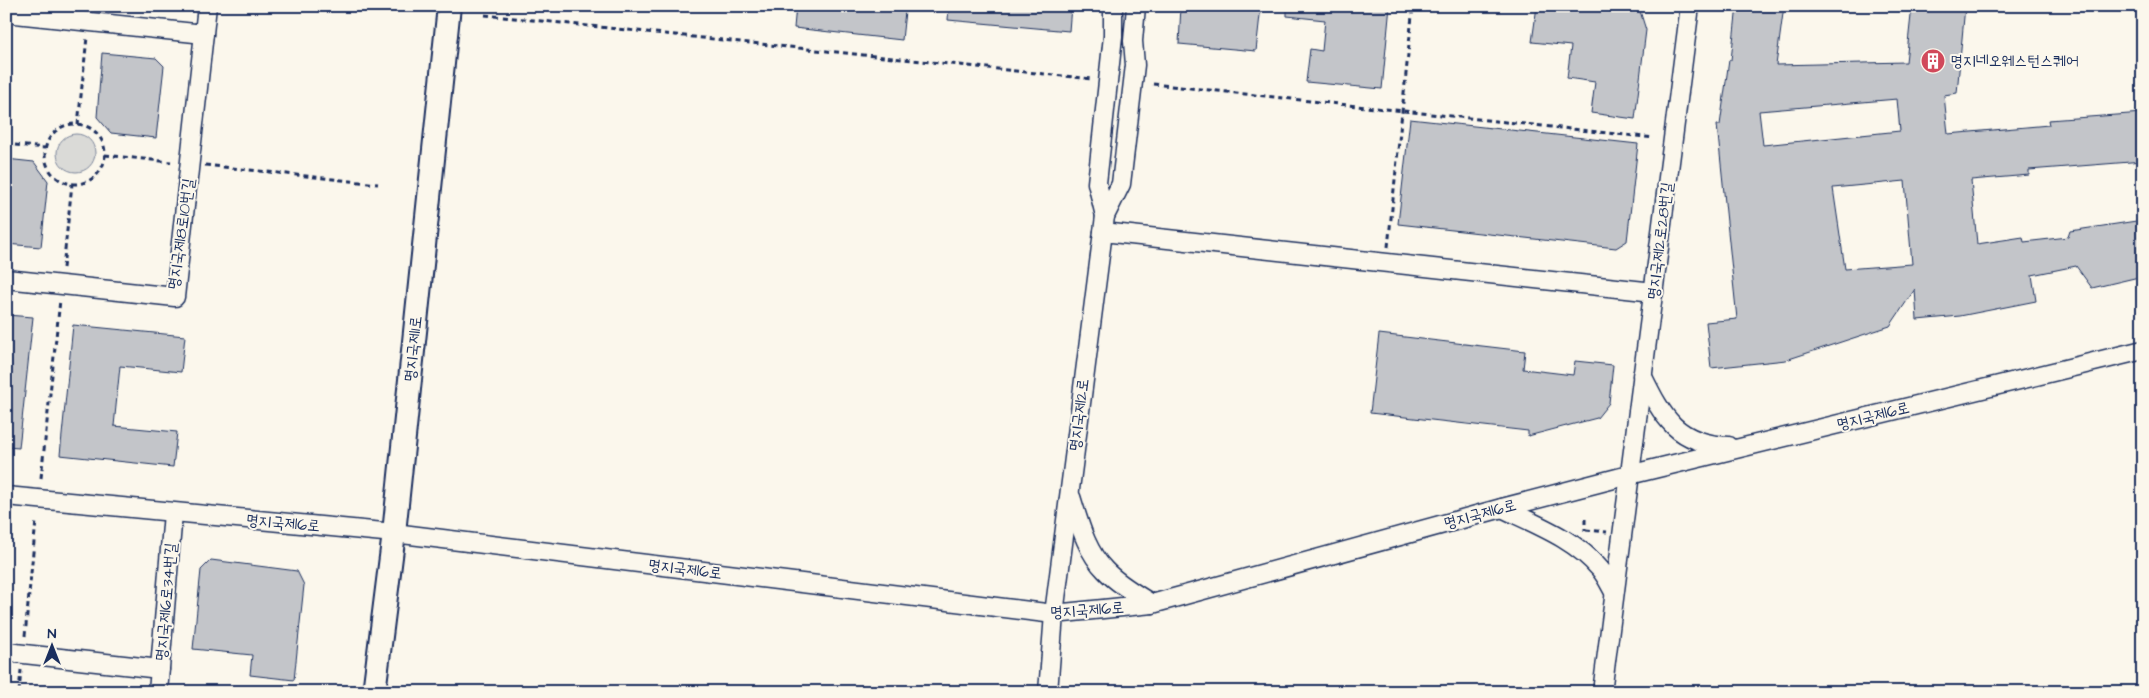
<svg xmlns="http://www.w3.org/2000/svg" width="2149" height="698" viewBox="0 0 2149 698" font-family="'Architects Daughter','Poor Story',sans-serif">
<rect width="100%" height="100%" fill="#fbf7ec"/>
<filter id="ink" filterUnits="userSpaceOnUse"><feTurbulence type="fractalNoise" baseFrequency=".02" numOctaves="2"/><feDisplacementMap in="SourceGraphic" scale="10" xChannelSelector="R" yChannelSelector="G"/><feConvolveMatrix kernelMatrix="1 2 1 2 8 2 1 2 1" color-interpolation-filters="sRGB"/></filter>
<g filter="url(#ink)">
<circle fill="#dadad7" stroke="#7a849a" cx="76" cy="153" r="19"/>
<g fill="#c3c5c9" stroke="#1b2f5e" fill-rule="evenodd">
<path d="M796,6h66l43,5 -3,29 -108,-12z"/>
<path d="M949,6h122l-2,25 -121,-11z"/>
<path d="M1181,6h80l-5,45 -77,-7z"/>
<path d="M1287,6h103l-8,83 -76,-7 4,-33 12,2 3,-31 -38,-4z"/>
<path d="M1537,6h63l40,5 6,19 -11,89 -44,-6 4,-31 -28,-4 4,-32 -39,-4z"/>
<path d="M1737,6h47l-8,59 130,-3 6,-56h53l-8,87 -13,2 4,39 101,-9 -1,-5 95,-7v48l-114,9v5l-58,5 6,64 46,-7 1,5 44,-5 2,-6 73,-11v56l-51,12 -16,-22 -44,9 4,26 -76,15 -43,4 -2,-31 -25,37 -104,34 -75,8 -5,-46 31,-3 -20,-194h3l9,-65h2zM1897,99l3,32 -137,14 -4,-34zM1905,181l7,83 -67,5 -12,-81z"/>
<path d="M102,53l54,5 8,8 -8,72 -45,-5 -14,-16z"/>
<path d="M1410,119l228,25 -11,97 -11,7 -218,-24z"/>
<path d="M6,159l28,3 14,19 -7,66 -35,-3v-32l4,-32h-4z"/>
<path d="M6,315l27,2 -14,131 -13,-1z"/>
<path d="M73,325l112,11 -4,36 -61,-6 -6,60 63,6 -4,35 -113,-12z"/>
<path d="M1379,334l146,17 -2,18 50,6 2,-14 38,4 -4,38 -12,15 -69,18v-5l-158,-18z"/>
<path d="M211,560l86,11 7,14 -10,95 -44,-5 2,-20 -59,-6 8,-79z"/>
</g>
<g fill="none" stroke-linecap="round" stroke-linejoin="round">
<defs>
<g id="minor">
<path d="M1113,6v30l-16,147 8,33 16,-32 14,-119 -2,-24 3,-35"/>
<path d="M6,13l198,21"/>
<path d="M1103,232l551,60"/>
<path d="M6,279l169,18 32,-291"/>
<path d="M1642,375c21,43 35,69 87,71"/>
<path d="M6,496l388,37 660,81 98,-10 350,-96 127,-33 514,-125"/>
<path d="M1071,497c8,25 15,54 34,73 13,14 31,24 47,34"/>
<path d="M1502,508c35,17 73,31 98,61 6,7 10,16 14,23"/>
<path d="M6,652l154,17"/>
<path d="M158,692l15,-179"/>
<path d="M1048,692l6,-78 51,-398"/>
<path d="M1602,692l88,-686"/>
</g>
<path id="major" d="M374,692l20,-159 55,-527"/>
</defs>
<use href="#minor" stroke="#1b2f5e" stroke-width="21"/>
<use href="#major" stroke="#1b2f5e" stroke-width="26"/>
<g stroke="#1b2f5e" stroke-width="3" stroke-dasharray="5 4" stroke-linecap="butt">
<path d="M485,15l607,64"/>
<path d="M1153,84l501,54"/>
<circle cx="75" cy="154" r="30"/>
<path d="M78,125l9,-88"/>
<path d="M6,144l39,4"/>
<path d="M105,155l66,7"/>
<path d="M205,165l173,19"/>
<path d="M1388,247l25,-241"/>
<path d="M63,268l9,-84"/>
<path d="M41,478l19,-178"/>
<path d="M1585,519v12"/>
<path d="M1586,530l21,2"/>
<path d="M25,636l11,-115"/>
<path d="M19,692l2,-22"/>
</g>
<use href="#minor" stroke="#fbf7ec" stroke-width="18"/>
<use href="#major" stroke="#fbf7ec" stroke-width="22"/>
</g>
</g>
<defs>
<symbol id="building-disc" viewBox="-11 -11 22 22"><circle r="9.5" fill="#d1495b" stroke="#fbf7ec"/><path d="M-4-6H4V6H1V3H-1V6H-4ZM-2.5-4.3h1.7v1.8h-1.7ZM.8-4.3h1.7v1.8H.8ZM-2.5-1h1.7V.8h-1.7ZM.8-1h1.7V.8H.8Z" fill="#fff"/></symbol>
</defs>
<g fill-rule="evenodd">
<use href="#building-disc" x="1919" y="47" width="28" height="28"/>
</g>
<g text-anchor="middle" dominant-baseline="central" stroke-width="4" stroke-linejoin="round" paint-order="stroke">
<g font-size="16" fill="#1b2f5e" stroke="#fbf7ec" text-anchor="start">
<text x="1950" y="61">명지네오웨스턴스퀘어</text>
</g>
<g font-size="16" fill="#1b2f5e" stroke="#fbf7ec">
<text transform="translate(181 234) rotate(-82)">명지국제8로10번길</text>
<text transform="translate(1660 241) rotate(-83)">명지국제2로28번길</text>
<text transform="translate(413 349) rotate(-84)">명지국제1로</text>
<text transform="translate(1079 415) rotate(-83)">명지국제2로</text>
<text transform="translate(1873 416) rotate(-14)">명지국제6로</text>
<text transform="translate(1480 514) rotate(-15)">명지국제6로</text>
<text transform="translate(283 523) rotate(5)">명지국제6로</text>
<text transform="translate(685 569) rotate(7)">명지국제6로</text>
<text transform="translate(166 602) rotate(-85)">명지국제6로34번길</text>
<text transform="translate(1087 610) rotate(-4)">명지국제6로</text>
</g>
</g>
<rect width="2149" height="698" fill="none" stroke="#fbf7ec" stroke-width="25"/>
<rect x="12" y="12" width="2124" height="673" fill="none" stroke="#1b2f5e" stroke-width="2" filter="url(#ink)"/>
<g transform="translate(52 646)" stroke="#fbf7ec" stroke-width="4" paint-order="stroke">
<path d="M0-4L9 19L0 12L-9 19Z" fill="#1b2f5e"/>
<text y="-8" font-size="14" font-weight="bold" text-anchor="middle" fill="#1b2f5e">N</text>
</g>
</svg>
